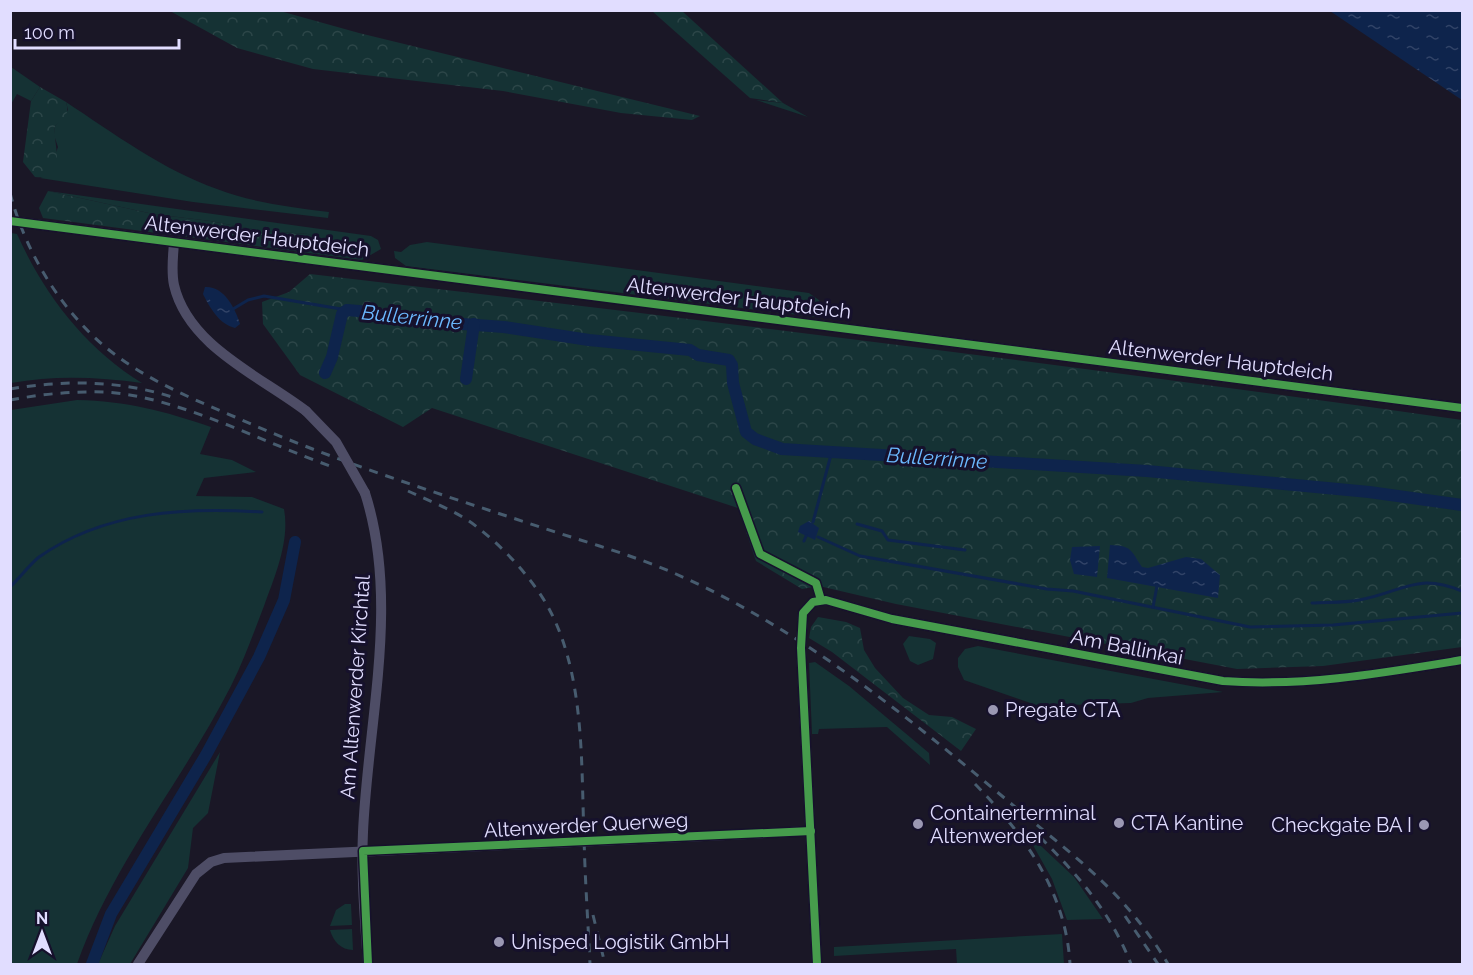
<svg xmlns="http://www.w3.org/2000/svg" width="1473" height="975" viewBox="0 0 1473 975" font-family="Raleway,sans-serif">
<defs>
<pattern id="forest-crowns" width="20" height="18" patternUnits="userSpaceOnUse" patternTransform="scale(1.5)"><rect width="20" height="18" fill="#153234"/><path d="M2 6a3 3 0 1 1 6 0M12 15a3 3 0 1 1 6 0" fill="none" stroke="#2c4648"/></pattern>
<pattern id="water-ripples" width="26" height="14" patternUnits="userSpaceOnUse" patternTransform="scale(1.5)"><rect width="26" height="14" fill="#0e244c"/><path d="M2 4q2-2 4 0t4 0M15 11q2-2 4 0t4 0" fill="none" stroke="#314367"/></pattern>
</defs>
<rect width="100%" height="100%" fill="#1a1726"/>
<g fill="#153234">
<path d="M11,67l29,20 -9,14 -14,-7 -6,10z"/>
<path d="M756,100l27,3 25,14z"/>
<path d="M66,102c47,31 97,68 151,87 36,14 74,18 112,23l-1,6 -135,-16 -153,-24 8,-3 10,-28 -4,-12 1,-9 13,-16z"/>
<path d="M48,191l323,45 7,4 3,9 -19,11 -99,-13 18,-8 40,8 6,-2v-4l-19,-7 -46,-3 -52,-10 -57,-7z"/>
<path d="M11,233l6,1c27,60 68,114 125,149 -44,-6 -87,-8 -131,0z"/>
<path d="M427,242l382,51 10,7 3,6 -3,9 -5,2 -408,-51 -11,-8 -1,-7 7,1 9,-7z"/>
<path d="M77,400c50,1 87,11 134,27l-11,27 32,6 24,12 -52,6 -8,18 56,1 32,12c6,32 -9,67 -20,97 -10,26 -20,54 -33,80 -48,94 -118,177 -154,278h-66v-554z"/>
<path d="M909,636l21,3 6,4 -3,16 -15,6 -8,-4 -7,-17z"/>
<path d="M978,646l245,46 -75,6 -17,5 -92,3 -75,-26 -6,-13v-9l7,-9z"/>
<path d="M815,662l34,24 80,67 1,12 -43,-38 -68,2 -1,5h-6l-3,-71z"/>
<path d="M220,752l-12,61 -15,15 -5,40 -58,96h-32l17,-38z"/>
<path d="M1025,831l49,46 29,42 -36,1 -15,-41z"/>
<path d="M345,904h6l1,21 -22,1 6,-16z"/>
<path d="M352,929l1,21c-12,0 -20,-9 -23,-20z"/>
<path d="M1062,934l2,30h-107l-1,-15 -122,7v-9z"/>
</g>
<g fill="url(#forest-crowns)">
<path d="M170,11h110l79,22 341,83 -8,4 -71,-7 -118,-22 -190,-22 -76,-21z"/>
<path d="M652,11h30l101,92 -33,-5z"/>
<path d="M40,87l26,15c4,14 -2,15 -11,24 -3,17 15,55 -20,51l-12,-15 8,-61z"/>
<path d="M48,191l105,23 57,7 52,10 46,3 19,6v4l-17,5c-21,-11 -26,-11 -47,-2l-220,-29 -4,-10z"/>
<path d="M310,274c385,45 769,92 1152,146v227l-139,19 -86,3 -341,-65 -77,-18 -17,3 -46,-28 -18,-53 -306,-100 -29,19 -103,-52 -37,-51 -1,-22 27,-10z"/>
<path d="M818,617l28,5 14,6 4,22 11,18 28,30 26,17 23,2 24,12 -15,22 -129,-99 -23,-14 2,-11z"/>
</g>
<g fill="url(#water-ripples)">
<path d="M1330,11h132v89z"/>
<path d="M205,287c19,-1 30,21 35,37l-5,4c-16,-4 -25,-20 -32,-34z"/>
<path d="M809,521l10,7 -4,12 -17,-8 2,-6z"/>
<path d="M1110,545c22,1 20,4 32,22l6,1 38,-11 15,2 19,16 -2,23 -111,-20z"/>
<path d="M1100,546l-3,31 -23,-3 -4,-14 2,-13z"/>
</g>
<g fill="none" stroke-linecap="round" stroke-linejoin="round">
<g stroke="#0e244c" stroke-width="3">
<path d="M233,309l15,-9 16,-4 83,14"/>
<path d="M813,522l19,-71"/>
<path d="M857,524l25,7 6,9 77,10"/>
<path d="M818,537l42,19 187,33 26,2 177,36 83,-2 129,-12"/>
<path d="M804,541l2,-5"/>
<path d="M10,587c10,-9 19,-22 29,-30 66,-46 146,-50 223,-45"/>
<path d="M1312,603c15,-1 31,0 47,-3 45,-8 56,-28 103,-9"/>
<path d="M1153,607l4,-21"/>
</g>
<g stroke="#0e244c" stroke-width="12">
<path d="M325,373l7,-16 10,-43 5,-4 23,2 24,7 110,8 85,13 101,10 8,5 31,5 3,5 1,18 13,49 9,7 27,10 365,22 222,21 93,13"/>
<path d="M466,379l8,-55"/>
<path d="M92,964l19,-50 95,-159 53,-98 25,-57 11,-58"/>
</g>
<g stroke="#4e4d66" stroke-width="10">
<path d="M34,224l1428,184"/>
<path d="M174,243c-1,14 -3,28 0,42 14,61 86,91 132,126"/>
<path d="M365,493c35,109 3,227 -2,339 -2,44 2,89 5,132"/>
<path d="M138,964l58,-90 15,-12 13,-4 587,-27"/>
<path d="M817,964l-16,-316 2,-35 10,-11 13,-2 66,19 331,62c81,6 160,-8 239,-21"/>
</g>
<g stroke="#475c6f" stroke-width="3" stroke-dasharray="9 8" stroke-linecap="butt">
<path d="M10,193c15,57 48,113 93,152 39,33 85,52 132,72 99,44 202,76 305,110 45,15 93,28 136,47 125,55 228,140 332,227 65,55 115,88 160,163"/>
<path d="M10,389c54,-9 109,-9 162,8"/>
<path d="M10,400c32,-6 64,-9 96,-8 73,5 158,51 227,75"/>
<path d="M408,491c23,11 49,20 69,36 26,20 53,49 70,78 38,68 34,156 37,232 1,42 4,85 6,127"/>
<path d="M975,784c49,50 91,108 95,180"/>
<path d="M1040,837c38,38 71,76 91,127"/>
<path d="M593,915l12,49"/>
<path d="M1125,916l33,48"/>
</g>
<g stroke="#4e4d66" stroke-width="10">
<path d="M10,221l24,3"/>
<path d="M306,411l30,31 29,51"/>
</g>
<defs>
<g id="cycleway">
<path d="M10,221l1452,187"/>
<path d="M736,488l24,66 56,29 5,17"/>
<path d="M368,964l-5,-113 448,-20"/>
<path d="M817,964l-16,-316 2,-35 10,-11 13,-2 66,19 331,62c81,6 160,-8 239,-21"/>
</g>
</defs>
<use href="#cycleway" stroke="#16112c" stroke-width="11"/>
<use href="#cycleway" stroke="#469c4c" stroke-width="8"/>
</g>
<g fill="#9b98b3" stroke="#16112c" stroke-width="2">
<circle cx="993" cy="710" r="6"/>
<circle cx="1119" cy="823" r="6"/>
<circle cx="918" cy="824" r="6"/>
<circle cx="1424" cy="825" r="6"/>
<circle cx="499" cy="942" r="6"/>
</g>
<g text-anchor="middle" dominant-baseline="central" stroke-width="6" stroke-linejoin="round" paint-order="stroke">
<g font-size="20" fill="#e1ddff" stroke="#16112c">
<text transform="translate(257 236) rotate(7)">Altenwerder Hauptdeich</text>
<text transform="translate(739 298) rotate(7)">Altenwerder Hauptdeich</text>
<text transform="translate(1221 360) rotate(7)">Altenwerder Hauptdeich</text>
<text transform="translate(1127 647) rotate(11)">Am Ballinkai</text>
<text transform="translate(355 687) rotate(-86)">Am Altenwerder Kirchtal</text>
<text transform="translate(586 825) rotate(-3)">Altenwerder Querweg</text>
</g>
<g font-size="20" fill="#e1ddff" stroke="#16112c" text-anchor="start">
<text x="1005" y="710">Pregate CTA</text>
<text x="930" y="813">Containerterminal<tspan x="930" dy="23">Altenwerder</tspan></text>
<text x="1131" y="823">CTA Kantine</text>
<text x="1412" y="825" text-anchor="end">Checkgate BA I</text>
<text x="511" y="942">Unisped Logistik GmbH</text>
</g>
<g font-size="21" font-style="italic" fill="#6bb9ff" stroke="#16112c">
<text transform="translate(412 317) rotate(6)">Bullerrinne</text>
<text transform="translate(937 458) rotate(4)">Bullerrinne</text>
</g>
</g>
<rect width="1473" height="975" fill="none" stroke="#e1ddff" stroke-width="24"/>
<g transform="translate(42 933)" stroke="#16112c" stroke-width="4.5" paint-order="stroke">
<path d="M0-4.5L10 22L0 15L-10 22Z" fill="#e1ddff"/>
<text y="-9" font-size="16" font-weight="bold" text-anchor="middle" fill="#e1ddff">N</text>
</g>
<path d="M15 39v9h164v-9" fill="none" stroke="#e1ddff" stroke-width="3"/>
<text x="24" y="39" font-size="18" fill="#e1ddff" stroke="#16112c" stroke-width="4.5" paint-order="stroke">100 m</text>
</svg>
